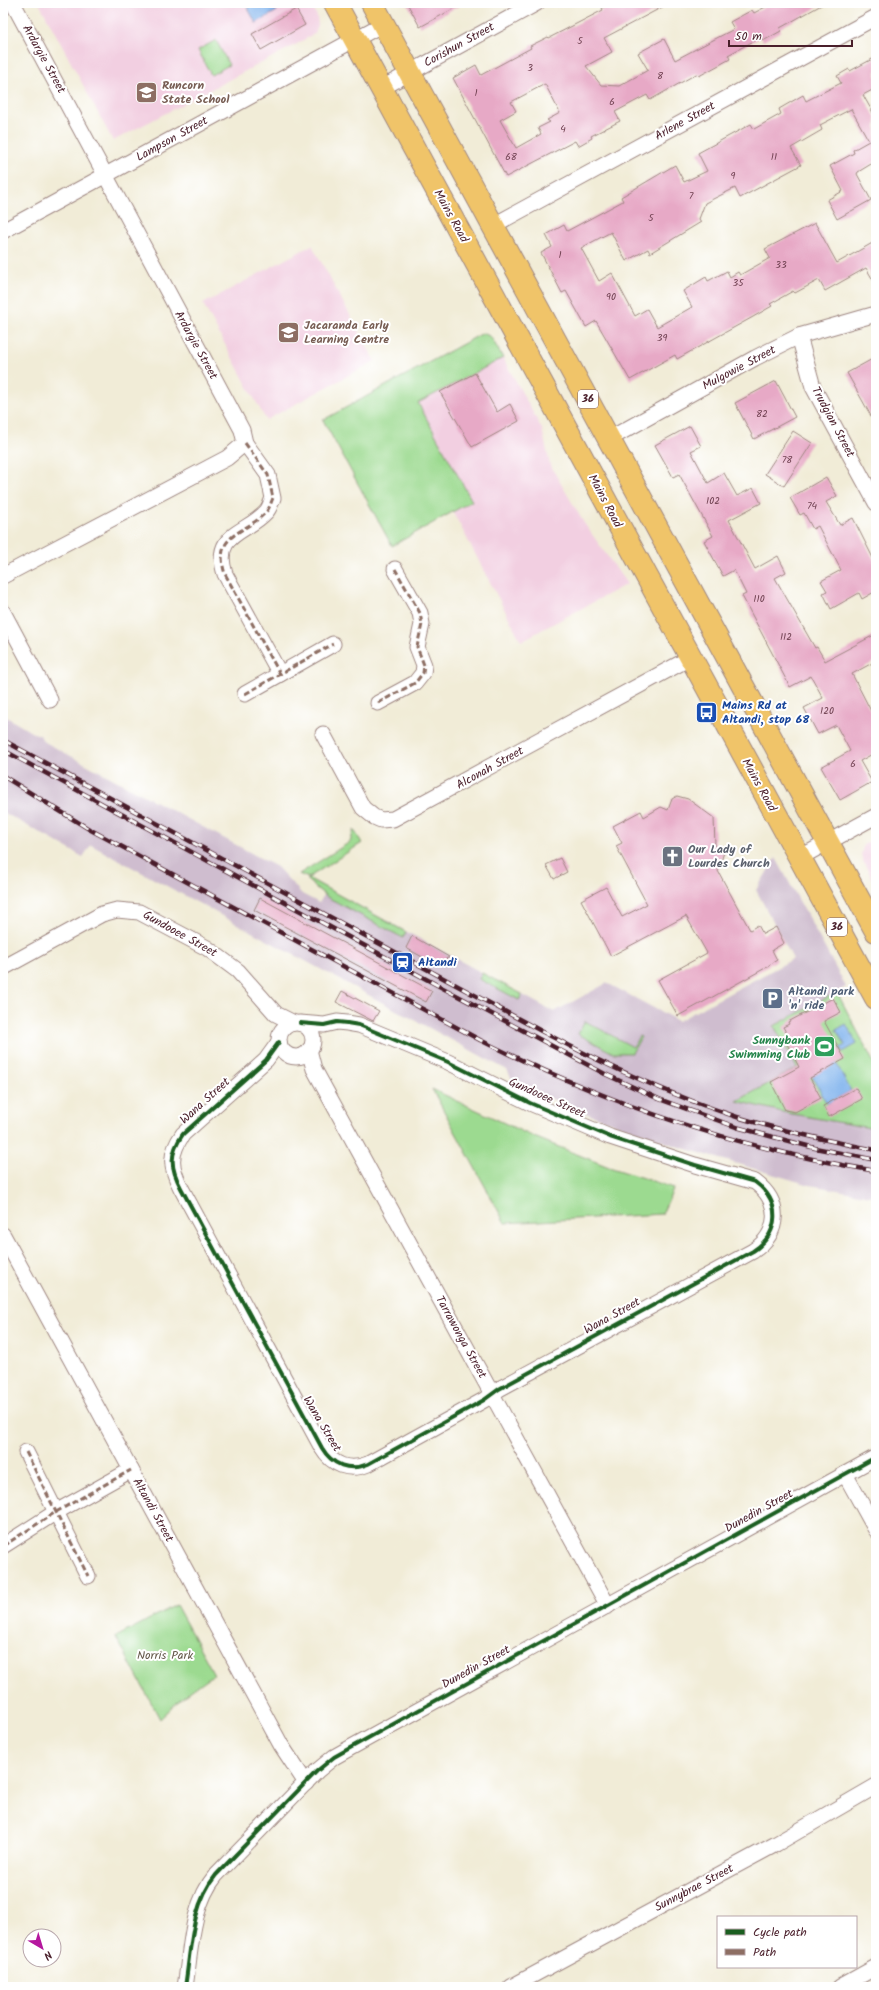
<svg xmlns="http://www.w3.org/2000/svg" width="879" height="1990" viewBox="0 0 879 1990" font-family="Kalam,sans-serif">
<rect width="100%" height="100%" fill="#fff"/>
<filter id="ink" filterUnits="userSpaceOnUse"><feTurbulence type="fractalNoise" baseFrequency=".025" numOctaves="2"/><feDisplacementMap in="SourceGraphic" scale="8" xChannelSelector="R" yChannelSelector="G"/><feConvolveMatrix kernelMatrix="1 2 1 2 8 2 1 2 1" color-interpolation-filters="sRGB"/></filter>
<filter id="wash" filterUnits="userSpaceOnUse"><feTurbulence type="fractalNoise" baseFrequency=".012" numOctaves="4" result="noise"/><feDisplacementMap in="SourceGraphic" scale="16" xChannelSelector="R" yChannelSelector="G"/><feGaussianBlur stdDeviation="0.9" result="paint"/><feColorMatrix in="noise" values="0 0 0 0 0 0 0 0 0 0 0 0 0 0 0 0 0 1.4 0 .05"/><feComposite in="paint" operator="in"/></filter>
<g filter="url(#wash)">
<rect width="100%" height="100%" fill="#f1ecd7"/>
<g fill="#f2cfe1">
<path d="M39,3h271l7,13 1,9 -3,8 -18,11 -184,97z"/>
<path d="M312,245l63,116 -109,59 -63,-116z"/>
<path d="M503,358l39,71 8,36 34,58 43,61 -106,57 -68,-129 19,-11 -54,-98z"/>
<path d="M876,838v48l-13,-25 -2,-6 3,-11z"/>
</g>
<path fill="#cfbdcf" d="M3,715l28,17 9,3 3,6 234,126 25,27 17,9 5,-8 -16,-14v-3l246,134 53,-29 71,38 115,-62 -37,-69 20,-32 70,129 -72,39 23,42 -60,33 50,12 89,16v68l-66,-12 -131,-38 -91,-33 -38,-16 -37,-17 -6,-11 -416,-225 -8,12 -80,-45z"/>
<g fill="#9cda90" stroke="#737c5e">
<path d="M216,40l13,25 -18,10 -13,-25z"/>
<path d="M483,333l8,4 12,21 -85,45 54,98 -80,45 -69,-126z"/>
<path d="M354,830l8,13 -54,35 98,54 -3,6 -76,-41 -19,-16v-3l-9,-4 51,-32z"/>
<path d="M482,973l40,21 -3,6 -40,-21z"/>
<path d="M837,992l39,75v62l-89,-16 -50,-12 60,-33 -23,-42z"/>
<path d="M585,1021l48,26 6,-11 2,1 -9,16h-19l-35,-19z"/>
<path d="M432,1089l102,48 75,30 65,21 -12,26 -157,9z"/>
<path d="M176,1605l38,69 -29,21 -25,24 -44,-82z"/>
</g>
<g fill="#80b3ed" stroke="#65698c">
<path d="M245,3h27l5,8 -21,12z"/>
<path d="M846,1024l11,20 -14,8 -3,-4 5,-3 -9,-15z"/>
<path d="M822,1036l29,55 -24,13 -29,-54z"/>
</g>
<g id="blocks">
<g fill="#e7a9c6" fill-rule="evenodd">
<path d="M407,3h57l-44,24z"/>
<path d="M612,3h58l-66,35 8,14 -26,14 15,19 18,1 29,-16 -10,-17 26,-14 11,21 59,-31 -4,-7 22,-12 2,3 19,-10h52l-45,25 1,3 -18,10 -2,-4 -33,18 2,4 -31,17 -1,-3 -48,27 -3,-5 -32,17 5,9 -29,15 1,2 -14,8 -3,-5 -69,36 -53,-99 23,-13 5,10 50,-27 -1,-2 18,-9 1,1 54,-28 -1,-2zM545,84l15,29 -13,7 3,2 -12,6 3,6 -25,14 -16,-28 16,-9 -5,-9z"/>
<path d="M296,9l9,16 -44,25 -9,-16z"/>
<path d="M876,57v31l-13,7 13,23v43l-18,11 -1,2 14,26 -34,19 -10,-19 16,-9 -13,-25 24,-13 -1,-3 16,-9 -18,-32 -31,16 2,5 -31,18 10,17 -61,33 -5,-10 -30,15 -6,16 2,3 -51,31 -2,-4 -22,12 -15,-29 -30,16 18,33 13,-8 23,43 12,-7 10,18 35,-20 -9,-16 23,-14 2,4 19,-10 3,6 8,-5 2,3 30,-17 -5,-9 50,-26 22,40 39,-22v44l-10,-17 -41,23 -6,-11 -24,13 -2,-2 -23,13 2,2 -19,11 -76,42 -2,-4 -45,25 -34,-59 -10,6 -20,-36 -4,2 -21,-40 11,-6 -6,-12 18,-10 3,6 56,-30 -2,-4 54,-32 9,17 23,-11 -9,-18 53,-29 3,5 27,-15 -2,-5 24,-14 3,6 35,-18 -4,-7 12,-7 1,2z"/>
<path d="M876,357v68l-29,-52z"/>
<path d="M475,373l22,39 13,-8 9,17 -47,26 -32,-55z"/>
<path d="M776,381l19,36 -41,22 -19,-36z"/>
<path d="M690,426l11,20 -10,5 17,32 16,-10 13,23 16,-8 8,15 -32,17 26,49 23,-13 8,16 -11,6 40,70 2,-1 8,14 51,-27v27l-24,13 19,37 5,-2v43l-16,9 12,21 -32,18 -19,-33 29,-16 -14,-26 -18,9 -14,-26 19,-10 -12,-22 -21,11 -48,-91 4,-2 -12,-24 -11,6 -19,-35 9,-5 -34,-62 -6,3 -18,-32z"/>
<path d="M793,431l19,12 -28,43 -19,-12z"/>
<path d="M826,477l11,19 -11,6 14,23 13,-7 23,46v27l-14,8 -3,-6 -28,16 -8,-16 4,-2 -6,-10 20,-11 -23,-44 -5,3 -9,-16 -4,2 -10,-17z"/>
<path d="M677,796l11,3 26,19 1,28 10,3 -7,22 32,59 8,-5 5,9 13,-7 8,16 -12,7 5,10 -8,5v1l-91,50 -20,-36 49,-27 -21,-37 -75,40 -30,-56 25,-13 16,30 25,-13 -31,-58 6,-3 -9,-17 28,-15 3,6 17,-10 7,3 4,-11z"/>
<path d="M560,858l7,14 -13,7 -8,-14z"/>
<path d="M260,898l172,93 -6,11 -172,-92z"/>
<path d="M412,936l23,13 14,8 -12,8 -31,-17z"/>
<path d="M342,991l37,20 -6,10 -37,-19z"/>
<path d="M833,998l8,14 -17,9 21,38 -35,19 11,20 -26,14 -10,-2 -14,-28 28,-15 -13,-25 4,-3 -7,-12 6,-3 -1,-2z"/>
<path d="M856,1088l6,11 -33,18 -6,-11z"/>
</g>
</g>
</g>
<g filter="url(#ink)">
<use href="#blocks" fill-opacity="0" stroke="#9e8681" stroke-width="1"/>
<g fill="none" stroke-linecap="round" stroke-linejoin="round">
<defs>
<g id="street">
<path d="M382,88l155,-85"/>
<path d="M494,225l382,-208"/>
<path d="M3,231l380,-207"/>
<path d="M799,336l14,51 63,116"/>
<path d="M609,439l146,-81 44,-22 77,-22"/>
<path d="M245,443l23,32 5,23c-2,4 -3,10 -7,14 -20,22 -54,21 -41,62l55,100"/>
<path d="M3,576l224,-118 18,-15 -3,-13 -229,-427"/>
<path d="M3,612l47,88"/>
<path d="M245,694l88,-50"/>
<path d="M378,703l37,-20 8,-10 1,-8 -7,-18 5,-23 -2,-11 -25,-44"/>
<path d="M323,734l40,74 11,9 7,3 12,-1 297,-161"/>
<path d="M799,858l77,-42"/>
<path d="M3,968l99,-54 15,-4 22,2 68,36 31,23 38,43 18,9"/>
<circle cx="296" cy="1040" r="17"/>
<path d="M279,1042l-13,18 -83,74c-14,20 -13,33 -2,54l141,260c10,17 27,24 46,16l116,-64 15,-11 254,-138c27,-18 29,-49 2,-69l-60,-17 -85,-28 -80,-34 -82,-41 -89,-37 -12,-2 -10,-1 -13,3 -24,-2"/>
<path d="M309,1050l5,19 294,537"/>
<path d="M3,1235l278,510 25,38"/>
<path d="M26,1452l62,124"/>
<path d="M845,1474l31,56"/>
<path d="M3,1546l53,-34 75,-42"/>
<path d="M185,1987c6,-37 6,-82 31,-112l101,-104 17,-14 16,-9 526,-291"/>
<path d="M511,1987l265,-143 100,-58"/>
<path d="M840,1987l36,-20"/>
</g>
<g id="primary">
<path d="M335,3l541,995"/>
<path d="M372,3l504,928"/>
</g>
</defs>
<use href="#street" stroke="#9e8681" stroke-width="17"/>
<use href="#primary" stroke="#9e8681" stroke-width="24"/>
<use href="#street" stroke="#fff" stroke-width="15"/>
<use href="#primary" stroke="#f0c469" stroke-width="22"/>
<defs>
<g id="rail">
<path d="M3,740l540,292c62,33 127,63 194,85 46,14 92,24 139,33"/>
<path d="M3,750l436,236 166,88 54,25 77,28 79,21 61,12"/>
<path d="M3,776l86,53 391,211c129,64 254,108 396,131"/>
</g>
</defs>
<use href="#rail" stroke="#4a1f2b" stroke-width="4.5"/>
<use href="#rail" stroke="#fff" stroke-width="3" stroke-dasharray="9" stroke-linecap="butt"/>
<g stroke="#8d6e63" stroke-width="3" stroke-dasharray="6 3" stroke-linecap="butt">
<path d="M245,443l23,32 5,23c-2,4 -3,10 -7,14 -20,22 -54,21 -41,62l55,100"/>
<path d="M245,694l88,-50"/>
<path d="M378,703l37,-20 8,-10 1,-8 -7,-18 5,-23 -2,-11 -25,-44"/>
<path d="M26,1452l62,124"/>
<path d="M3,1546l53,-34 75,-42"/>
</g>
<defs>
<g id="cycleway">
<path d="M279,1042l-13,18 -83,74c-14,20 -13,33 -2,54l141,260c10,17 27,24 46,16l116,-64 15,-11 254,-138c27,-18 29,-49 2,-69l-60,-17 -85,-28 -80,-34 -82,-41 -89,-37 -12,-2 -10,-1 -13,3 -24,-2"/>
<path d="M185,1987c6,-37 6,-82 31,-112l101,-104 17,-14 16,-9 526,-291"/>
</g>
</defs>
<use href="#cycleway" stroke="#fff" stroke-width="6"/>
<use href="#cycleway" stroke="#1b5e20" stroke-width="4"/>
</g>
</g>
<defs>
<symbol id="school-square" viewBox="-11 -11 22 22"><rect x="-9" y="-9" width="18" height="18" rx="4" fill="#8d6e63" stroke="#fff"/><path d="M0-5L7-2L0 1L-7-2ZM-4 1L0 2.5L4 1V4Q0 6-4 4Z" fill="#fff"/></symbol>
<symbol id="bus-square" viewBox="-11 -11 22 22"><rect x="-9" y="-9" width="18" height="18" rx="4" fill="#1a4fb4" stroke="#fff"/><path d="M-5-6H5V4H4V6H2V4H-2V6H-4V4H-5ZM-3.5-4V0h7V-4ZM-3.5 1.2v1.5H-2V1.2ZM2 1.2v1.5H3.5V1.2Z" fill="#fff"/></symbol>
<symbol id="church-square" viewBox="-11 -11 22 22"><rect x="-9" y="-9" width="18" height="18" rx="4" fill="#6b7280" stroke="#fff"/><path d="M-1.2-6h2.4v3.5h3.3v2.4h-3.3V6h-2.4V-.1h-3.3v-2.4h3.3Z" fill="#fff"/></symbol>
<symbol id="station-square" viewBox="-11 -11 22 22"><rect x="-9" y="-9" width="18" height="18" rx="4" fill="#1a4fb4" stroke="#fff"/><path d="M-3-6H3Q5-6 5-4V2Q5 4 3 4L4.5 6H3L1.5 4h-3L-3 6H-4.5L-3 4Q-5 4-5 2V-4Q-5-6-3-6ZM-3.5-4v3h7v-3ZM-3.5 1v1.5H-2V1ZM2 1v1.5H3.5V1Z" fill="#fff"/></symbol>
<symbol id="parking-square" viewBox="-11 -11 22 22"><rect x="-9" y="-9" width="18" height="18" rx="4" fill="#5c6f8a" stroke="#fff"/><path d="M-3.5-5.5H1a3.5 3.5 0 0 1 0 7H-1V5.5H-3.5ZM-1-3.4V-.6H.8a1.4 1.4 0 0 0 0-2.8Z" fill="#fff"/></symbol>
<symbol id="stadium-square" viewBox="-11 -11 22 22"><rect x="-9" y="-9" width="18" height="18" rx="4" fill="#2e9e5b" stroke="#fff"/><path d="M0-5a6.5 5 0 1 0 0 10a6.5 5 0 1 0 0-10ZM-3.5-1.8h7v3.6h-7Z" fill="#fff"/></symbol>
</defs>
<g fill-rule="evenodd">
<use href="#school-square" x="134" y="80" width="25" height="25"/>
<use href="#school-square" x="276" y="320" width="25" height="25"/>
<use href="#bus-square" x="694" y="700" width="25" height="25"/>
<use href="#church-square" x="660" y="844" width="25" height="25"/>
<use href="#station-square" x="390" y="950" width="25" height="25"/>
<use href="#parking-square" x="760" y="986" width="25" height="25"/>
<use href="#stadium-square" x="812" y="1034" width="25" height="25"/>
</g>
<g text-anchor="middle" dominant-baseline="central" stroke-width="4" stroke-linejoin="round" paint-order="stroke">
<g font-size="10" fill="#714252">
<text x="580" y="41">5</text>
<text x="530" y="68">3</text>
<text x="660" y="76">8</text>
<text x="476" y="93">1</text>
<text x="612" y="102">6</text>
<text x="563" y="129">4</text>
<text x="511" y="157">68</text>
<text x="774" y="157">11</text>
<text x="733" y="176">9</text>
<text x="691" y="196">7</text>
<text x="651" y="218">5</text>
<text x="560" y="255">1</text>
<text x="781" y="265">33</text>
<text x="738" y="283">35</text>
<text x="611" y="297">90</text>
<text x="662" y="338">39</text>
<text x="762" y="414">82</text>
<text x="787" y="460">78</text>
<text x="713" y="501">102</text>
<text x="812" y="506">74</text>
<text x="759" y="599">110</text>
<text x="786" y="637">112</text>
<text x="827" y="711">120</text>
<text x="853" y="764">6</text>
</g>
<g fill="#fff" stroke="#80626b" stroke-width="1">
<rect x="578" y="390" width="20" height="18" rx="3"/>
<rect x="827" y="918" width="20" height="18" rx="3"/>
</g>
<g font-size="11" font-weight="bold" fill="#4a1f2b">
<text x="588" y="399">36</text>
<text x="837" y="927">36</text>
</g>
<g font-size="12" fill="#4a1f2b" stroke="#fff">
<text transform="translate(459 45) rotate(-29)">Corishun Street</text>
<text transform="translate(44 59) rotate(61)">Ardargie Street</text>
<text transform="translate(685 121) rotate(-29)">Arlene Street</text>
<text transform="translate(172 139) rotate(-29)">Lampson Street</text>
<text transform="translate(451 216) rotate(61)">Mains Road</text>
<text transform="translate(196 345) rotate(61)">Ardargie Street</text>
<text transform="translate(739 368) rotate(-28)">Mulgowie Street</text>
<text transform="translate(833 422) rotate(62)">Trudgian Street</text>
<text transform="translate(605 501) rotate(62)">Mains Road</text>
<text transform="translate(490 768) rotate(-29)">Alconah Street</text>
<text transform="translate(759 785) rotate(61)">Mains Road</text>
<text transform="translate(180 934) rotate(29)">Gundooee Street</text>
<text transform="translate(547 1098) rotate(24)">Gundooee Street</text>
<text transform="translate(205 1101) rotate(-42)">Wana Street</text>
<text transform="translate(612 1316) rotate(-29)">Wana Street</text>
<text transform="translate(461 1337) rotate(61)">Tarrawonga Street</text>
<text transform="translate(322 1424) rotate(59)">Wana Street</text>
<text transform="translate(153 1510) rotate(61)">Altandi Street</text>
<text transform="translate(759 1511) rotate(-29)">Dunedin Street</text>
<text transform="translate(476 1667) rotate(-29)">Dunedin Street</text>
<text transform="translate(694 1888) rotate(-28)">Sunnybrae Street</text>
</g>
<g font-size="12" font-weight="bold" fill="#785e54" stroke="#fff" text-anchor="start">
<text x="162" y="85">Runcorn<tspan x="162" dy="14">State School</tspan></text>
<text x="304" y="325">Jacaranda Early<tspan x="304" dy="14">Learning Centre</tspan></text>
</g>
<g font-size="12" font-weight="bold" fill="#164399" stroke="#fff" text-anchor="start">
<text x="722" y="705">Mains Rd at<tspan x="722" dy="14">Altandi, stop 68</tspan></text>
<text x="418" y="962">Altandi</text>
</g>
<g font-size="12" font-weight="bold" fill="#5b616d" stroke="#fff" text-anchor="start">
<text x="688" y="849">Our Lady of<tspan x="688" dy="14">Lourdes Church</tspan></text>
</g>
<g font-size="12" font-weight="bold" fill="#4e5e75" stroke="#fff" text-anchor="start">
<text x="788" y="991">Altandi park<tspan x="788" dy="14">'n' ride</tspan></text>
</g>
<g font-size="12" font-weight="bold" fill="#27864d" stroke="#fff" text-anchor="end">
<text x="810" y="1040">Sunnybank<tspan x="810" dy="14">Swimming Club</tspan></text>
</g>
<g font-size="12" fill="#635749" stroke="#fff">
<text x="165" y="1655">Norris Park</text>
</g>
</g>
<rect width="879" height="1990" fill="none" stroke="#fff" stroke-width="16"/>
<rect x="717" y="1916" width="140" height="52" fill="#ffffff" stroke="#b7a5aa"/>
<rect x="725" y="1929" width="20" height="6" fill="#1b5e20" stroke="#b7a5aa"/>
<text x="753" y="1936" font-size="12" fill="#4a1f2b">Cycle path</text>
<rect x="725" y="1949" width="20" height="6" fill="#8d6e63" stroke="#b7a5aa"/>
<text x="753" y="1956" font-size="12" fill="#4a1f2b">Path</text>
<g transform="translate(42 1948) rotate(142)"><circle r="19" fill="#ffffff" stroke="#b7a5aa"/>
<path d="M0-3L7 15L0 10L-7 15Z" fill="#b5179e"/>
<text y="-6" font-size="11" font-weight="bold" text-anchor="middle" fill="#4a1f2b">N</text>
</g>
<path d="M729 40v6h123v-6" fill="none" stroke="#4a1f2b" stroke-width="2"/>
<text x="735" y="40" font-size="12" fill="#4a1f2b" stroke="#ffffff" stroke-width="3" paint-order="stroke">50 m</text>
</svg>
